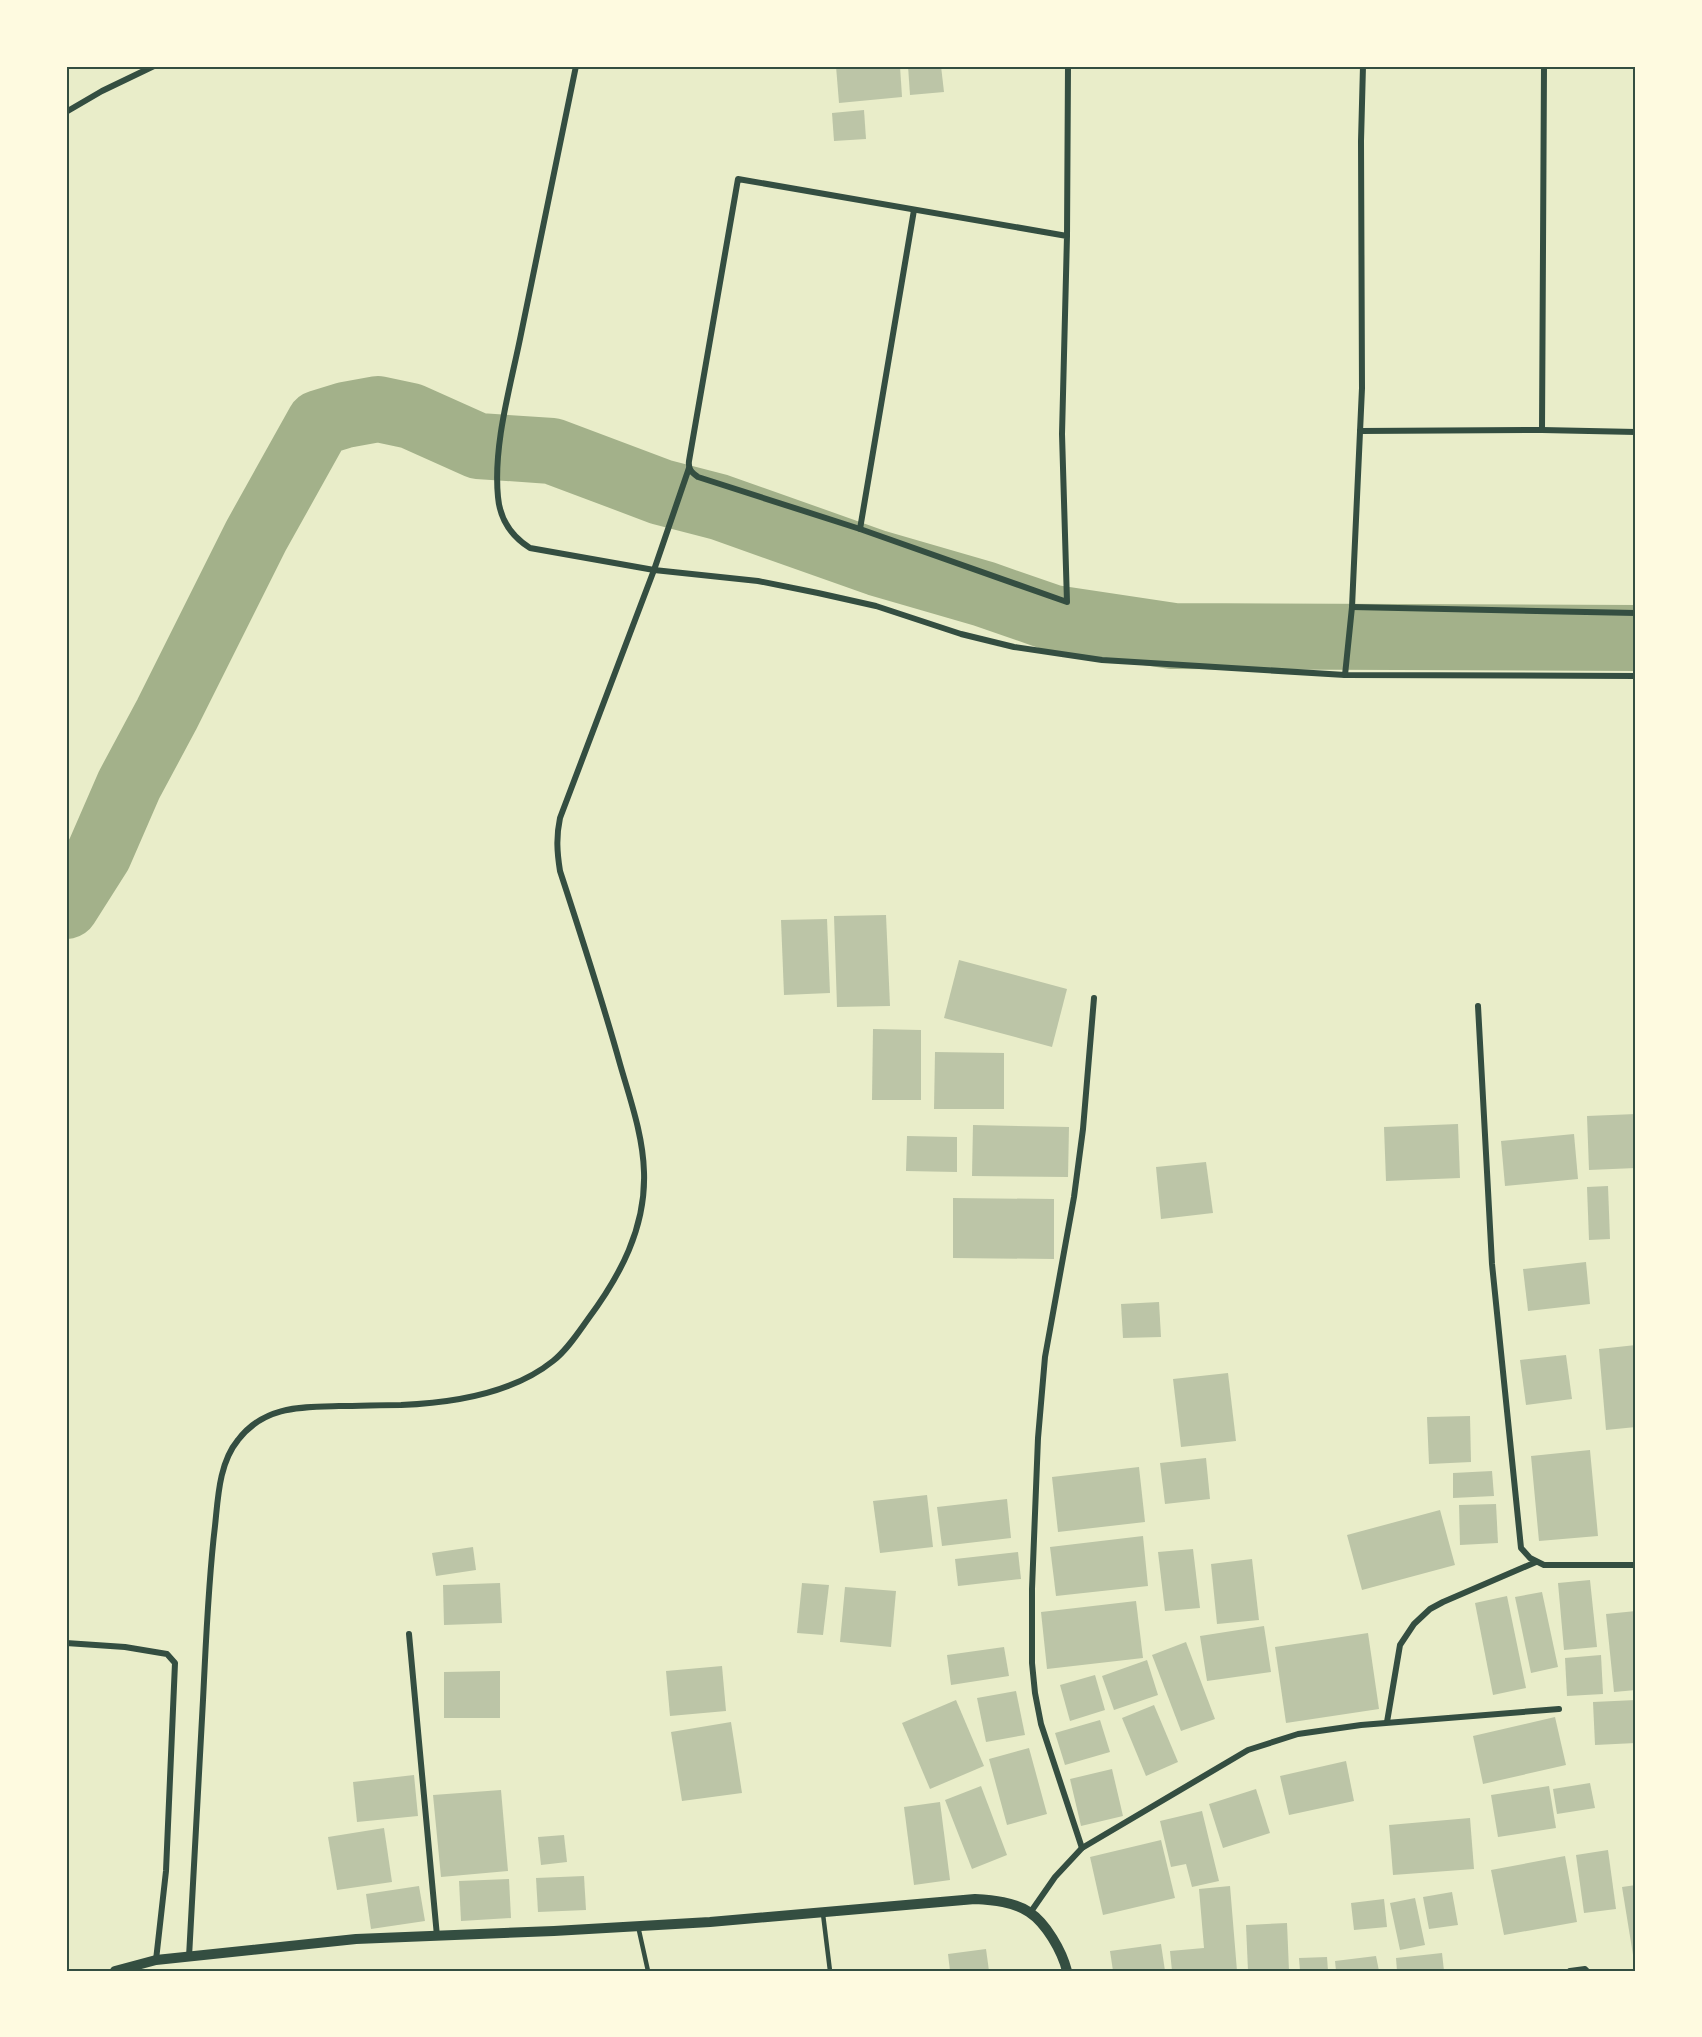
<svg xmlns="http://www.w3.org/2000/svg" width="1702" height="2037" viewBox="0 0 1702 2037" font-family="'Fira Sans',sans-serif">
<rect width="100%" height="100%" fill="#e9edc9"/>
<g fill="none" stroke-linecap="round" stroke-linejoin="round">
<path stroke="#a3b18a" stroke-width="66" d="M66,906l33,-52 30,-69 38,-71 89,-178 63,-113 26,-8 33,-6 33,7 67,30 74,5 109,41 58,15 158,56 107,31 69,24 120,18 463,2"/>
</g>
<g fill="#bcc5a7">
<path d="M836,66h64l2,31 -63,6z"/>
<path d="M908,66h33l3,26 -34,3z"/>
<path d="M864,110l2,29 -32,2 -2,-28z"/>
<path d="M886,915l4,91 -53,1 -3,-91z"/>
<path d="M827,919l3,74 -46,2 -3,-75z"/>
<path d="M959,960l108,29 -15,58 -108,-29z"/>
<path d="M873,1029l48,1v70h-49z"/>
<path d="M935,1052l69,1v56h-70z"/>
<path d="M1636,1114v54l-47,2 -2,-54z"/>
<path d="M1458,1124l2,54 -74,3 -2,-54z"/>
<path d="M973,1125l96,2 -1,50 -96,-1z"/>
<path d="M1574,1134l4,45 -73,7 -4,-45z"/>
<path d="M907,1136l50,1v35l-51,-1z"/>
<path d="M1206,1162l7,51 -52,6 -5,-52z"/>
<path d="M1608,1186l2,53 -21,1 -2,-53z"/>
<path d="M953,1198l101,1v60l-101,-1z"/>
<path d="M1586,1262l4,42 -62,7 -5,-42z"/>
<path d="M1159,1302l2,35 -38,1 -2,-34z"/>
<path d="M1636,1345v82l-30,3 -7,-81z"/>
<path d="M1566,1355l6,44 -46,6 -6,-45z"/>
<path d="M1228,1373l8,68 -55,6 -8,-68z"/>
<path d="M1470,1416l1,46 -42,2 -2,-47z"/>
<path d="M1590,1450l8,86 -59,5 -8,-85z"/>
<path d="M1206,1458l4,41 -45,5 -5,-41z"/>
<path d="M1139,1467l6,55 -87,10 -6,-55z"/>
<path d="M1492,1471l2,25 -41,2v-25z"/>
<path d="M927,1495l6,52 -53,6 -7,-52z"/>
<path d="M1007,1499l4,39 -69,8 -5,-39z"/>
<path d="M1496,1504l2,39 -38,2 -1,-40z"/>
<path d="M1440,1510l15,55 -93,25 -15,-55z"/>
<path d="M1143,1536l5,50 -92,10 -6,-49z"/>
<path d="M473,1547l3,23 -40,6 -4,-23z"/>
<path d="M1193,1549l7,59 -35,3 -7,-59z"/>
<path d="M1018,1552l3,27 -63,7 -3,-27z"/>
<path d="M1252,1559l7,61 -42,4 -6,-60z"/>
<path d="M1590,1580l7,67 -33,3 -6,-67z"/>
<path d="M500,1583l2,40 -58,2 -1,-40z"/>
<path d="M802,1583l27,2 -6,50 -26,-2z"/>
<path d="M845,1587l51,4 -5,56 -51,-5z"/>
<path d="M1542,1592l16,75 -27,6 -16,-76z"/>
<path d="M1507,1596l19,92 -33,7 -18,-92z"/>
<path d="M1136,1601l7,57 -96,11 -6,-57z"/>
<path d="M1636,1611v79l-22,2 -8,-78z"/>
<path d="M1264,1626l7,46 -64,9 -7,-45z"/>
<path d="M1368,1633l11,76 -93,14 -11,-76z"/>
<path d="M1186,1642l29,77 -34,12 -29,-76z"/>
<path d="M1004,1647l5,29 -58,9 -4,-30z"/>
<path d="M1601,1655l2,39 -36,2 -2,-38z"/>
<path d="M1147,1660l11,35 -44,15 -12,-34z"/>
<path d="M722,1666l4,45 -56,5 -4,-45z"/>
<path d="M500,1671v47h-56v-46z"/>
<path d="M1095,1675l10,35 -35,11 -10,-36z"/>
<path d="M1016,1691l9,44 -39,7 -9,-44z"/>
<path d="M956,1700l28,66 -54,23 -28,-66z"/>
<path d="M1636,1700v43l-41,2 -2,-43z"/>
<path d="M1154,1705l24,57 -32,14 -24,-58z"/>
<path d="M1555,1717l11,48 -83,19 -10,-48z"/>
<path d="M1100,1720l10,32 -45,13 -10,-32z"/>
<path d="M731,1722l11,71 -60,8 -11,-69z"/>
<path d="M1029,1748l18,66 -40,11 -18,-66z"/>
<path d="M1346,1761l8,40 -65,14 -9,-39z"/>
<path d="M1112,1769l11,47 -42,10 -11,-47z"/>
<path d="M414,1775l4,41 -61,6 -4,-40z"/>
<path d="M1590,1783l5,25 -38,6 -4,-25z"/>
<path d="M981,1786l26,69 -35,14 -27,-69z"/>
<path d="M1549,1786l7,42 -58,9 -7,-42z"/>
<path d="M1256,1789l14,44 -47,15 -14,-44z"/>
<path d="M501,1790l7,81 -67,6 -8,-82z"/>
<path d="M940,1802l10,78 -36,5 -10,-78z"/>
<path d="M1202,1811l17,70 -27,6 -6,-23 -15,3 -11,-46z"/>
<path d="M1470,1818l4,51 -81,6 -4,-50z"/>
<path d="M384,1828l8,54 -55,8 -9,-53z"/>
<path d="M564,1835l3,27 -26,3 -3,-28z"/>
<path d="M1161,1840l14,58 -72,17 -13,-58z"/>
<path d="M1608,1850l8,59 -32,4 -8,-58z"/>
<path d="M1565,1856l12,66 -73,13 -13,-65z"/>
<path d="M584,1876l2,34 -48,2 -2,-34z"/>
<path d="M509,1879l2,39 -50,3 -2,-40z"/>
<path d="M1636,1885v76h-2l-12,-74z"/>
<path d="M419,1886l6,35 -54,8 -5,-35z"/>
<path d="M1230,1886l7,85h-65l-2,-20 34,-3 -5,-59z"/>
<path d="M1452,1892l6,33 -29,4 -6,-32z"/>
<path d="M1415,1898l10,47 -25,5 -10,-47z"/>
<path d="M1384,1899l3,28 -33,3 -3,-27z"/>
<path d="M1287,1923l2,48h-41l-2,-46z"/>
<path d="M1161,1944l4,27h-52l-3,-20z"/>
<path d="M986,1949l3,22h-39l-2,-17z"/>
<path d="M1442,1953l2,18h-47l-1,-13z"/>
<path d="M1376,1956l3,15h-43l-1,-10z"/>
<path d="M1327,1957l1,14h-28l-1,-13z"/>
</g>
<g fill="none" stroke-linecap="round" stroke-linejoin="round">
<g stroke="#344e41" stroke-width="4.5">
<path d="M823,1914l7,57"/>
<path d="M638,1926l10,45"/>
</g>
<g stroke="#344e41" stroke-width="6">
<path d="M576,66c-19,91 -37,182 -56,273 -10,49 -27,107 -22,158 2,23 13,39 32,51l124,22 104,11 60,12 58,13 85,28 53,13 88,13 243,15 291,1"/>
<path d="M66,112l36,-21 52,-25"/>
<path d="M1067,236l-5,198 5,168 -207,-73 -162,-52c-7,-5 -10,-8 -9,-16l49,-282 329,57 1,-170"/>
<path d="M1542,430l2,-364"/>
<path d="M1360,431l182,-1 94,2"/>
<path d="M860,529l54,-319"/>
<path d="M1352,607l284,6"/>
<path d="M1345,675l7,-68 10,-219 -1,-247 2,-75"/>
<path d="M1478,1006l14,258 29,284 9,10 14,7h92"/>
<path d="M409,1634l28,302"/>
<path d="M66,1643l59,4 42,7 8,9 -9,208 -10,89"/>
<path d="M1387,1722l13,-77 14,-21 16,-15 13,-7 93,-40"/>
<path d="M1082,1848l-41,-124 -6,-31 -3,-30v-74l6,-151 7,-81 29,-160 9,-68 11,-131"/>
<path d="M1030,1913l25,-36 27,-29 166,-98 50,-16 63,-9 198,-16"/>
<path d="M189,1957c5,-86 10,-172 14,-257 3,-58 5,-116 12,-174 3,-28 4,-63 23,-86 26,-34 62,-33 101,-34 21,0 41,-1 62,-1 51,-2 111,-11 152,-44 14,-11 25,-28 35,-42 32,-43 58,-91 56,-147 -1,-37 -14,-73 -24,-108 -18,-65 -39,-129 -60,-193 -3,-19 -4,-34 0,-53l94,-248 35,-102"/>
<path d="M1570,1971l15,-2 2,2"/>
</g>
<path stroke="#344e41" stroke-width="10" d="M115,1971l41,-11 200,-21 198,-8 156,-9 265,-23c18,1 39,3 54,13 17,11 33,39 38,59"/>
</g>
<rect width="1702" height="2037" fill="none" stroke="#fefae0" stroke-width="135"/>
<rect x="68" y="68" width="1566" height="1902" fill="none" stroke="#344e41" stroke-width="2"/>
</svg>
